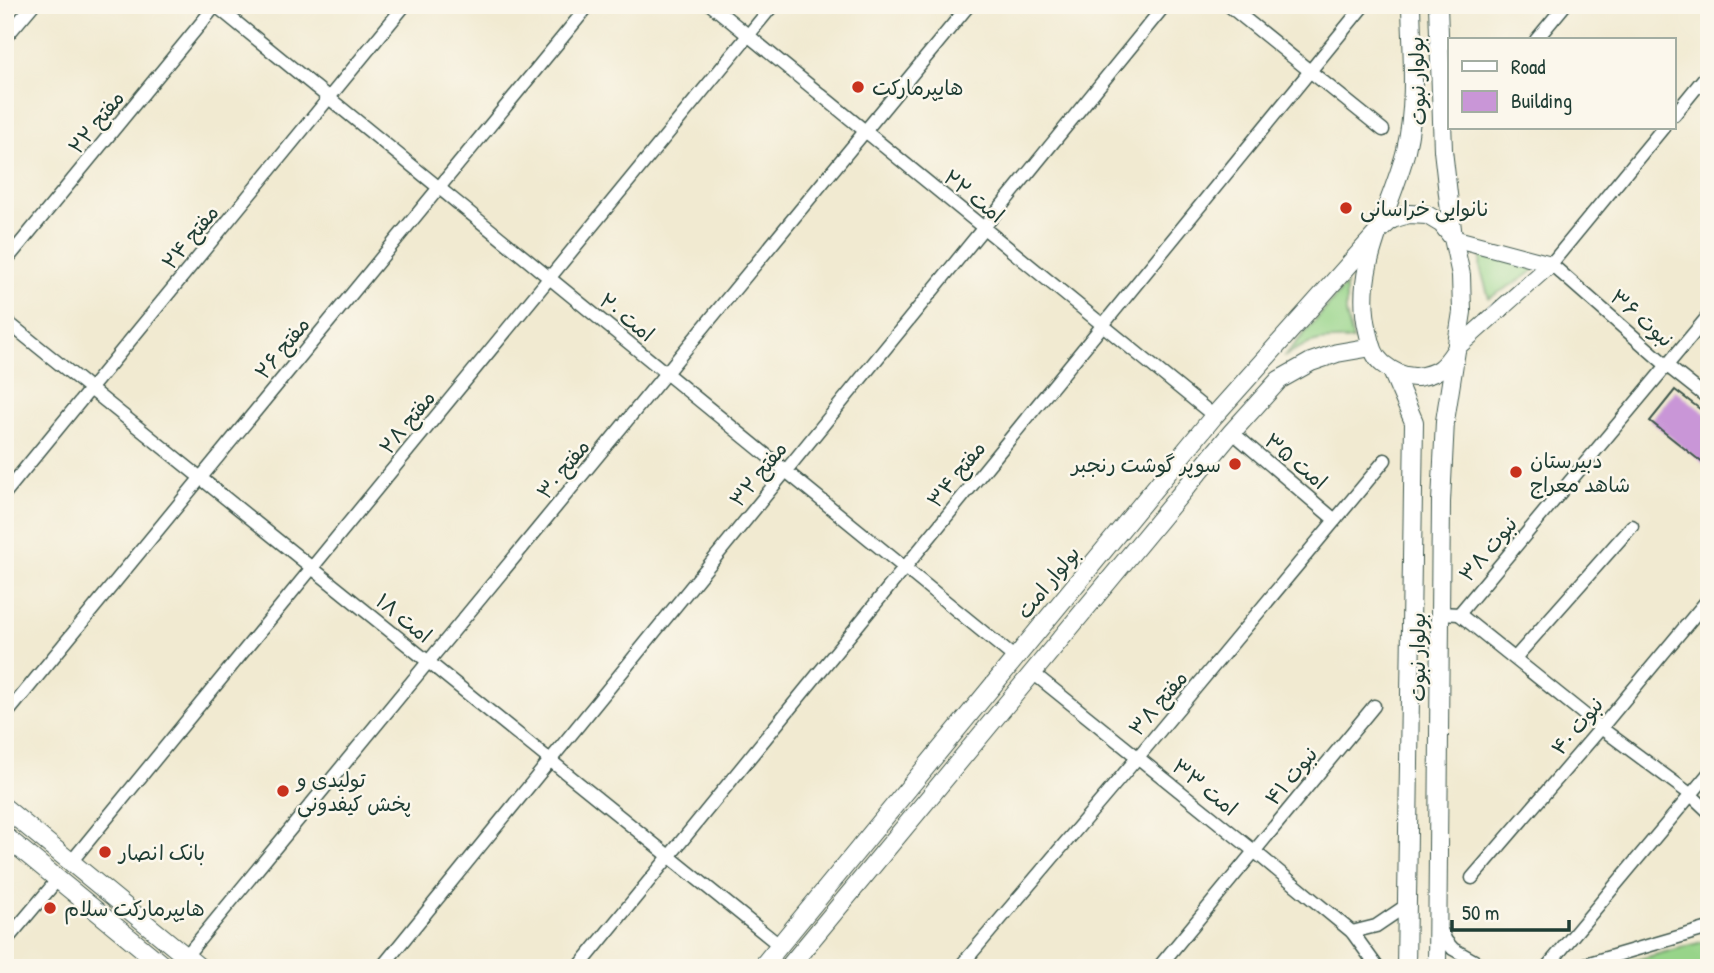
<svg xmlns="http://www.w3.org/2000/svg" width="1714" height="973" viewBox="0 0 1714 973" font-family="'Patrick Hand','Playpen Sans Arabic',sans-serif">
<rect width="100%" height="100%" fill="#fbf7ec"/>
<filter id="ink" filterUnits="userSpaceOnUse"><feTurbulence type="fractalNoise" baseFrequency=".0143" numOctaves="2"/><feDisplacementMap in="SourceGraphic" scale="14" xChannelSelector="R" yChannelSelector="G"/><feConvolveMatrix kernelMatrix="1 2 1 2 8 2 1 2 1" color-interpolation-filters="sRGB"/></filter>
<filter id="wash" filterUnits="userSpaceOnUse"><feTurbulence type="fractalNoise" baseFrequency=".00686" numOctaves="4" result="noise"/><feDisplacementMap in="SourceGraphic" scale="28" xChannelSelector="R" yChannelSelector="G"/><feGaussianBlur stdDeviation="1.57" result="paint"/><feColorMatrix in="noise" values="0 0 0 0 0 0 0 0 0 0 0 0 0 0 0 0 0 1.4 0 .05"/><feComposite in="paint" operator="in"/></filter>
<g filter="url(#wash)">
<rect width="100%" height="100%" fill="#f1ead1"/>
<g fill="#97d489" stroke="#5b885e" stroke-width="2">
<path d="M1482,250l56,17 -13,10 -36,21 -9,-31z"/>
<path d="M1346,285v29l7,26c-28,-1 -46,0 -69,17z"/>
<path d="M1709,940v28h-102z"/>
</g>
<g id="blocks">
<path fill="#c996d7" d="M1675,390l34,26v52l-59,-47z"/>
</g>
</g>
<g filter="url(#ink)">
<use href="#blocks" fill-opacity="0" stroke="#3e574c" stroke-width="2"/>
<g fill="none" stroke-linecap="round" stroke-linejoin="round">
<defs>
<g id="minor">
<path d="M215,5l800,653"/>
<path d="M711,5l503,411"/>
<path d="M1228,5l155,125"/>
<path d="M5,38l28,-33"/>
<path d="M1536,40l29,-35"/>
<path d="M1674,115l35,-43"/>
<path d="M1663,128l-112,136 115,101 43,34"/>
<path d="M5,262l211,-257"/>
<path d="M5,320l774,625"/>
<path d="M1232,432l103,88"/>
<path d="M5,493l400,-488"/>
<path d="M1440,613l19,1 250,-299"/>
<path d="M1459,614l142,114 89,66 19,18"/>
<path d="M1515,658l117,-132"/>
<path d="M1033,673l221,178 98,81 26,36"/>
<path d="M5,716l584,-711"/>
<path d="M71,862l702,-857"/>
<path d="M1472,878l129,-150 108,-130"/>
<path d="M1439,926l7,15 7,8 34,19"/>
<path d="M1352,932l24,-6 31,-21"/>
<path d="M5,942l53,-63"/>
<path d="M186,956l783,-951"/>
<path d="M381,968l784,-963"/>
<path d="M578,968l786,-963"/>
<path d="M959,968l179,-211 247,-297"/>
<path d="M1158,968l216,-262"/>
<path d="M1546,968l163,-195"/>
<path d="M1572,968l137,-40"/>
</g>
<g id="tertiary">
<path d="M1453,238l98,26"/>
<path d="M1457,348l94,-84"/>
</g>
<g id="secondary">
<path d="M1411,5c1,48 6,98 -5,145 -15,61 -54,115 -38,181 3,12 5,25 15,33 10,8 21,14 34,13 20,-3 27,-9 38,-26"/>
<path d="M1438,5l5,145 10,88"/>
<path d="M1392,371l22,51 -8,546"/>
<path d="M5,808l195,160"/>
<path d="M5,836l161,132"/>
<path d="M761,968l453,-552 165,-185 13,-12 17,-5 18,1 15,9 11,14 8,37 1,37 -17,109 -4,81 -4,466"/>
<path d="M788,968l444,-536 47,-52 32,-18 26,-9 35,-6"/>
</g>
</defs>
<use href="#minor" stroke="#3e574c" stroke-width="15"/>
<use href="#tertiary" stroke="#3e574c" stroke-width="18"/>
<use href="#secondary" stroke="#3e574c" stroke-width="20"/>
<use href="#minor" stroke="#fff" stroke-width="12"/>
<use href="#tertiary" stroke="#fff" stroke-width="16"/>
<use href="#secondary" stroke="#fff" stroke-width="18"/>
</g>
</g>
<g fill="#c8321e" stroke="#fbf7ec" stroke-width="2.5">
<circle cx="858" cy="87" r="7"/>
<circle cx="1346" cy="208" r="7"/>
<circle cx="1235" cy="464" r="7"/>
<circle cx="1516" cy="472" r="7"/>
<circle cx="283" cy="791" r="7"/>
<circle cx="105" cy="852" r="7"/>
<circle cx="50" cy="908" r="7"/>
</g>
<g text-anchor="middle" dominant-baseline="central" stroke-width="5" stroke-linejoin="round" paint-order="stroke">
<g font-size="21" fill="#1f3d34" stroke="#fbf7ec">
<text transform="translate(1417 81) rotate(-92)">بولوار نبوت</text>
<text transform="translate(96 122) rotate(-51)">مفتح ۲۲</text>
<text transform="translate(974 196) rotate(39)">امت ۲۲</text>
<text transform="translate(190 237) rotate(-51)">مفتح ۲۴</text>
<text transform="translate(627 317) rotate(39)">امت ۲۰</text>
<text transform="translate(1642 318) rotate(41)">نبوت ۳۶</text>
<text transform="translate(282 348) rotate(-51)">مفتح ۲۶</text>
<text transform="translate(407 422) rotate(-51)">مفتح ۲۸</text>
<text transform="translate(1296 461) rotate(40)">امت ۳۵</text>
<text transform="translate(563 469) rotate(-51)">مفتح ۳۰</text>
<text transform="translate(758 474) rotate(-51)">مفتح ۳۲</text>
<text transform="translate(956 474) rotate(-51)">مفتح ۳۴</text>
<text transform="translate(1488 549) rotate(-50)">نبوت ۳۸</text>
<text transform="translate(1048 582) rotate(-51)">بولوار امت</text>
<text transform="translate(404 618) rotate(39)">امت ۱۸</text>
<text transform="translate(1417 657) rotate(-90)">بولوار نبوت</text>
<text transform="translate(1158 703) rotate(-50)">مفتح ۳۸</text>
<text transform="translate(1577 726) rotate(-50)">نبوت ۴۰</text>
<text transform="translate(1291 776) rotate(-50)">نبوت ۴۱</text>
<text transform="translate(1205 787) rotate(39)">امت ۳۳</text>
</g>
<g font-size="21" fill="#1f3d34" stroke="#fbf7ec" text-anchor="start">
<text x="872" y="87">هایپرمارکت</text>
<text x="1360" y="208">نانوایی خراسانی</text>
<text x="1530" y="460">دبیرستان<tspan x="1530" dy="24">شاهد معراج</tspan></text>
<text x="1221" y="464" text-anchor="end">سوپر گوشت رنجبر</text>
<text x="297" y="779">تولیدی و<tspan x="297" dy="24">پخش کیفدونی</tspan></text>
<text x="119" y="852">بانک انصار</text>
<text x="64" y="908">هایپرمارکت سلام</text>
</g>
</g>
<rect width="1714" height="973" fill="none" stroke="#fbf7ec" stroke-width="28"/>
<rect x="1448" y="38" width="228" height="91" fill="#fbf7ec" stroke="#a3ada2" stroke-width="2"/>
<rect x="1462" y="61" width="35" height="10" fill="#ffffff" stroke="#a3ada2" stroke-width="2"/>
<text x="1511" y="74" font-size="21" fill="#1f3d34">Road</text>
<rect x="1462" y="91" width="35" height="21" fill="#c996d7" stroke="#a3ada2" stroke-width="2"/>
<text x="1511" y="108" font-size="21" fill="#1f3d34">Building</text>
<path d="M1452 920v10h117v-10" fill="none" stroke="#1f3d34" stroke-width="3.5"/>
<text x="1462" y="920" font-size="21" fill="#1f3d34" stroke="#fbf7ec" stroke-width="5" paint-order="stroke">50 m</text>
</svg>
